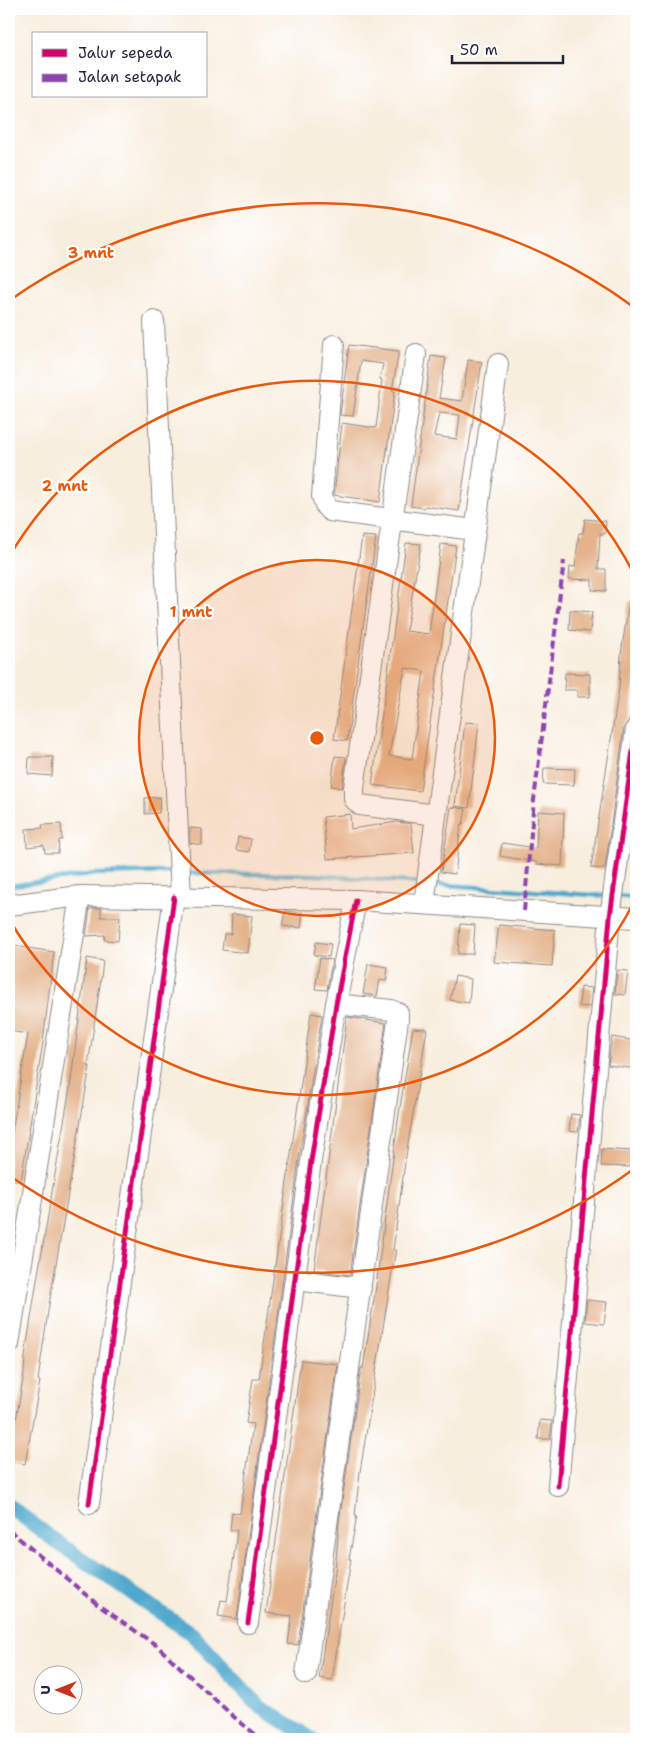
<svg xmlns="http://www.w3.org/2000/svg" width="645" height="1748" viewBox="0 0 645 1748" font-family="'Shantell Sans',sans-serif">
<rect width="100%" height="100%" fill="#fff"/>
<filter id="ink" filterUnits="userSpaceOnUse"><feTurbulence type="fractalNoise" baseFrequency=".02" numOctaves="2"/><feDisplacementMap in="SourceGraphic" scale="10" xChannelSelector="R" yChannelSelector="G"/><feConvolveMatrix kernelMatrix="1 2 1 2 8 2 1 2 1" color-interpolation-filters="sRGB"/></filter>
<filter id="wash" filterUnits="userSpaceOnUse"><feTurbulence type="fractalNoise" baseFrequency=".0096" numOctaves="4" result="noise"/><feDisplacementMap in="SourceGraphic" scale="20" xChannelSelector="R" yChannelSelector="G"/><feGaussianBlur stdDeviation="1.12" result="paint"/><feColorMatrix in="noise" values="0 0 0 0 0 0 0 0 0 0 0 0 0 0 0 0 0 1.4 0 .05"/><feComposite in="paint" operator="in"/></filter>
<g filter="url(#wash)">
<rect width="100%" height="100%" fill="#f8eede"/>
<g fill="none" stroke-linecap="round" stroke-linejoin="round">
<g stroke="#4fa8cd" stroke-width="4.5">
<path d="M191,873l124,2 107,8"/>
<path d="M432,884l175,12"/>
<path d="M9,886l86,-12 74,-2"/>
<path d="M617,896l19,2"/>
</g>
<path stroke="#4fa8cd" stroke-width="15" d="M9,1506l49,37 134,91 67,72 53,33"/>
</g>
<g id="blocks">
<g fill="#e4b38b" fill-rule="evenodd">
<path d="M349,345l50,6 -7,40h3l-15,111 -46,-7 8,-72 34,5 6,-48 -2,-1 3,-15 -22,-3 -8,55 -13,-1z"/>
<path d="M431,356l15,2 -7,40 23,3 6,-41 14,2 -23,149 -34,-5 -1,2 -13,-2zM439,413l21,2 -3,24 -23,-3z"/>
<path d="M585,519l21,2 -1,13h-5l-2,35h8v22l-14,-1v-10l-23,-1 1,-13 5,1 4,-34h4z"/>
<path d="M362,536l14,1 -29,204 -13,-2z"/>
<path d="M406,543l15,1 -15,87 23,3 12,-90 15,2 -36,245 -48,-6zM405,668l19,3 -12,88 -23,-3z"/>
<path d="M629,601l7,1v66l-6,51 -6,8 -19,142 -14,-1 28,-180 2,-34z"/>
<path d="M570,610l22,2 -2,20 -21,-2z"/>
<path d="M565,673l25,1v23h-13v-7h-13z"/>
<path d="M465,722l14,1 -10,85 -14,-2z"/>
<path d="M335,756l11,1 -4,31 -11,-2z"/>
<path d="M29,757h24l-1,19 -24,-2z"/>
<path d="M544,768l31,1 -1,16 -31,-1z"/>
<path d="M160,797l-1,16 -14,1v-16z"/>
<path d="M451,807l15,2 -3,15h-2l-6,50 -14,-2z"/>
<path d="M538,811l26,2 -2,53 -26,-2v-2l-36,-6 2,-13 34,5z"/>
<path d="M350,814l1,15 46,-7 14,2 3,29 -87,6 -4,-42z"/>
<path d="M61,824l1,16h-3l-1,13h-13l-1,-8 -17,2 -1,-18 17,-1 -1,-3z"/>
<path d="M190,828l12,1v16l-12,-2z"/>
<path d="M238,837l13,2 -2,13 -13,-2z"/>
<path d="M90,908h11v9h19l-2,24 -14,-1 1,-5 -19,1z"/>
<path d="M285,911l18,2 -2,15 -19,-2z"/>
<path d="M232,914l20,2 -4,37 -26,-3 2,-16h7z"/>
<path d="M460,924l15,1 -2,29h-15z"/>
<path d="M499,925l56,5 -3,36 -58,-4z"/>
<path d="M316,942l15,2 -2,13 -15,-2z"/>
<path d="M9,945l45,7 -11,90 -22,139 -12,-2v-28l19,-117 -19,-3z"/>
<path d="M87,958l16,3 -2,17 -13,88h2l-42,245 -10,69 2,1 -15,83 -16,-3 15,-88 1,-17 12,-76 33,-193z"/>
<path d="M320,958l12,2 -5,30 -12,-1z"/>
<path d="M368,964l20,3 -2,14 -6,-1 -3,16 -14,-2z"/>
<path d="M617,970l11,1 -3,24 -10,-1z"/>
<path d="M455,976l16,3 -2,24 -19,-3z"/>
<path d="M581,987l11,1 -2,19 -11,-1z"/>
<path d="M311,1013l11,2 -23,144 -62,460 -19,-3 3,-16 6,1 7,-45 3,-26h-7l2,-18 8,2 9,-61 4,-29 -7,-1 7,-44h6z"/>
<path d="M347,1017l39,6 -36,252 -36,-5z"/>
<path d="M413,1028l14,1 -22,133 -12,88h3l-3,15 -33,207 -5,43h2l-8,44h2l-19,121 -13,-2 16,-106 4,-49 22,-155h2l12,-75 24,-179z"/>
<path d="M612,1037l24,4v28l-28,-4z"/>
<path d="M571,1114l9,1 -2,17 -9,-1z"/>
<path d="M602,1149l30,2 -1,16 -30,-1z"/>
<path d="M587,1300l20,2 -3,22 -19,-2z"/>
<path d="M301,1360l37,4 -40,281 -10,-1 4,-28 -26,-3z"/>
<path d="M540,1420l12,1 -2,18h-12z"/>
</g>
</g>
</g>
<g filter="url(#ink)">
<use href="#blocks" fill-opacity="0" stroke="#8d888c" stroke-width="1"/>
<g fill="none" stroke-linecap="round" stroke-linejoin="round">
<defs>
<g id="minor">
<path d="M154,321l27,576"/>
<path d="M334,345l-12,151 4,11 4,4 144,19"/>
<path d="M416,354l-62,434v11l6,6 76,10"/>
<path d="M424,904l74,-540"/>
<path d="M9,905l71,-9 276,4 280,18"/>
<path d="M295,1280l66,8"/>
<path d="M9,1344l71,-448"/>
<path d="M558,1486l52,-569 26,-188"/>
<path d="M89,1504l85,-607"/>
<path d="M248,1623l63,-462 25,-157 20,-104"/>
<path d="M306,1674l92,-654v-7l-7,-3 -55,-6"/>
</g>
</defs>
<use href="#minor" stroke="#8d888c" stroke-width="22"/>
<use href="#minor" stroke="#fff" stroke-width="20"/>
<g stroke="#8e44ad" stroke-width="4" stroke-dasharray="8 4" stroke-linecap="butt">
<path d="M524,911l10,-111 30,-239"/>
<path d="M9,1530l89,75 58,40 78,72 27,22"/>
</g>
<defs>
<g id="cycleway">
<path d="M558,1486l52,-569 26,-188"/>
<path d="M89,1504l85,-607"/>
<path d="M248,1623l63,-462 25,-157 20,-104"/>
</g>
</defs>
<use href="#cycleway" stroke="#fff" stroke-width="8"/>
<use href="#cycleway" stroke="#d6006c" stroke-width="5"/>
</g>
</g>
<circle cx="317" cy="738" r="178" fill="#e8590c" fill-opacity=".12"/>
<g fill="none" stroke="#e8590c" stroke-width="2.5">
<circle cx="317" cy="738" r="178"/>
<path d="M635 900A357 357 0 0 1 9 919M9 557A357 357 0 0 1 635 576"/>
<path d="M635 1168A535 535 0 0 1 10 1176M10 300A535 535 0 0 1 635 308"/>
</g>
<circle cx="317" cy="738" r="8" fill="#e8590c" stroke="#fff" stroke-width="2.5"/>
<g font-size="15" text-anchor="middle" font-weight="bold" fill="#e8590c" stroke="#fff" stroke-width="4.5" stroke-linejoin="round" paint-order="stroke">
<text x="91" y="258">3 mnt</text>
<text x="65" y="491">2 mnt</text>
<text x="191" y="617">1 mnt</text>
</g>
<rect width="645" height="1748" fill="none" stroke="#fff" stroke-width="30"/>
<rect x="32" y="32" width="175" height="65" fill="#ffffff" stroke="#a7a7b1"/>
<rect x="42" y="49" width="25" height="8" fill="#d6006c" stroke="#a7a7b1"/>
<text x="78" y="58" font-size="15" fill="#22223b">Jalur sepeda</text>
<rect x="42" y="74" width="25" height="8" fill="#8e44ad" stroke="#a7a7b1"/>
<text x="78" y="82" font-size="15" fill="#22223b">Jalan setapak</text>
<g transform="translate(58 1690) rotate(270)"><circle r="24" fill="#ffffff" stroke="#a7a7b1"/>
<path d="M0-4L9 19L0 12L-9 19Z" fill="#c8321e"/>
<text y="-8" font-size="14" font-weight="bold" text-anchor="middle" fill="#22223b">U</text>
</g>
<path d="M452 55v8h111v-8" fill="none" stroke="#22223b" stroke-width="2.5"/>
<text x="460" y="55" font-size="15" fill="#22223b" stroke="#ffffff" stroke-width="4" paint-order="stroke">50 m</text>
</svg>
